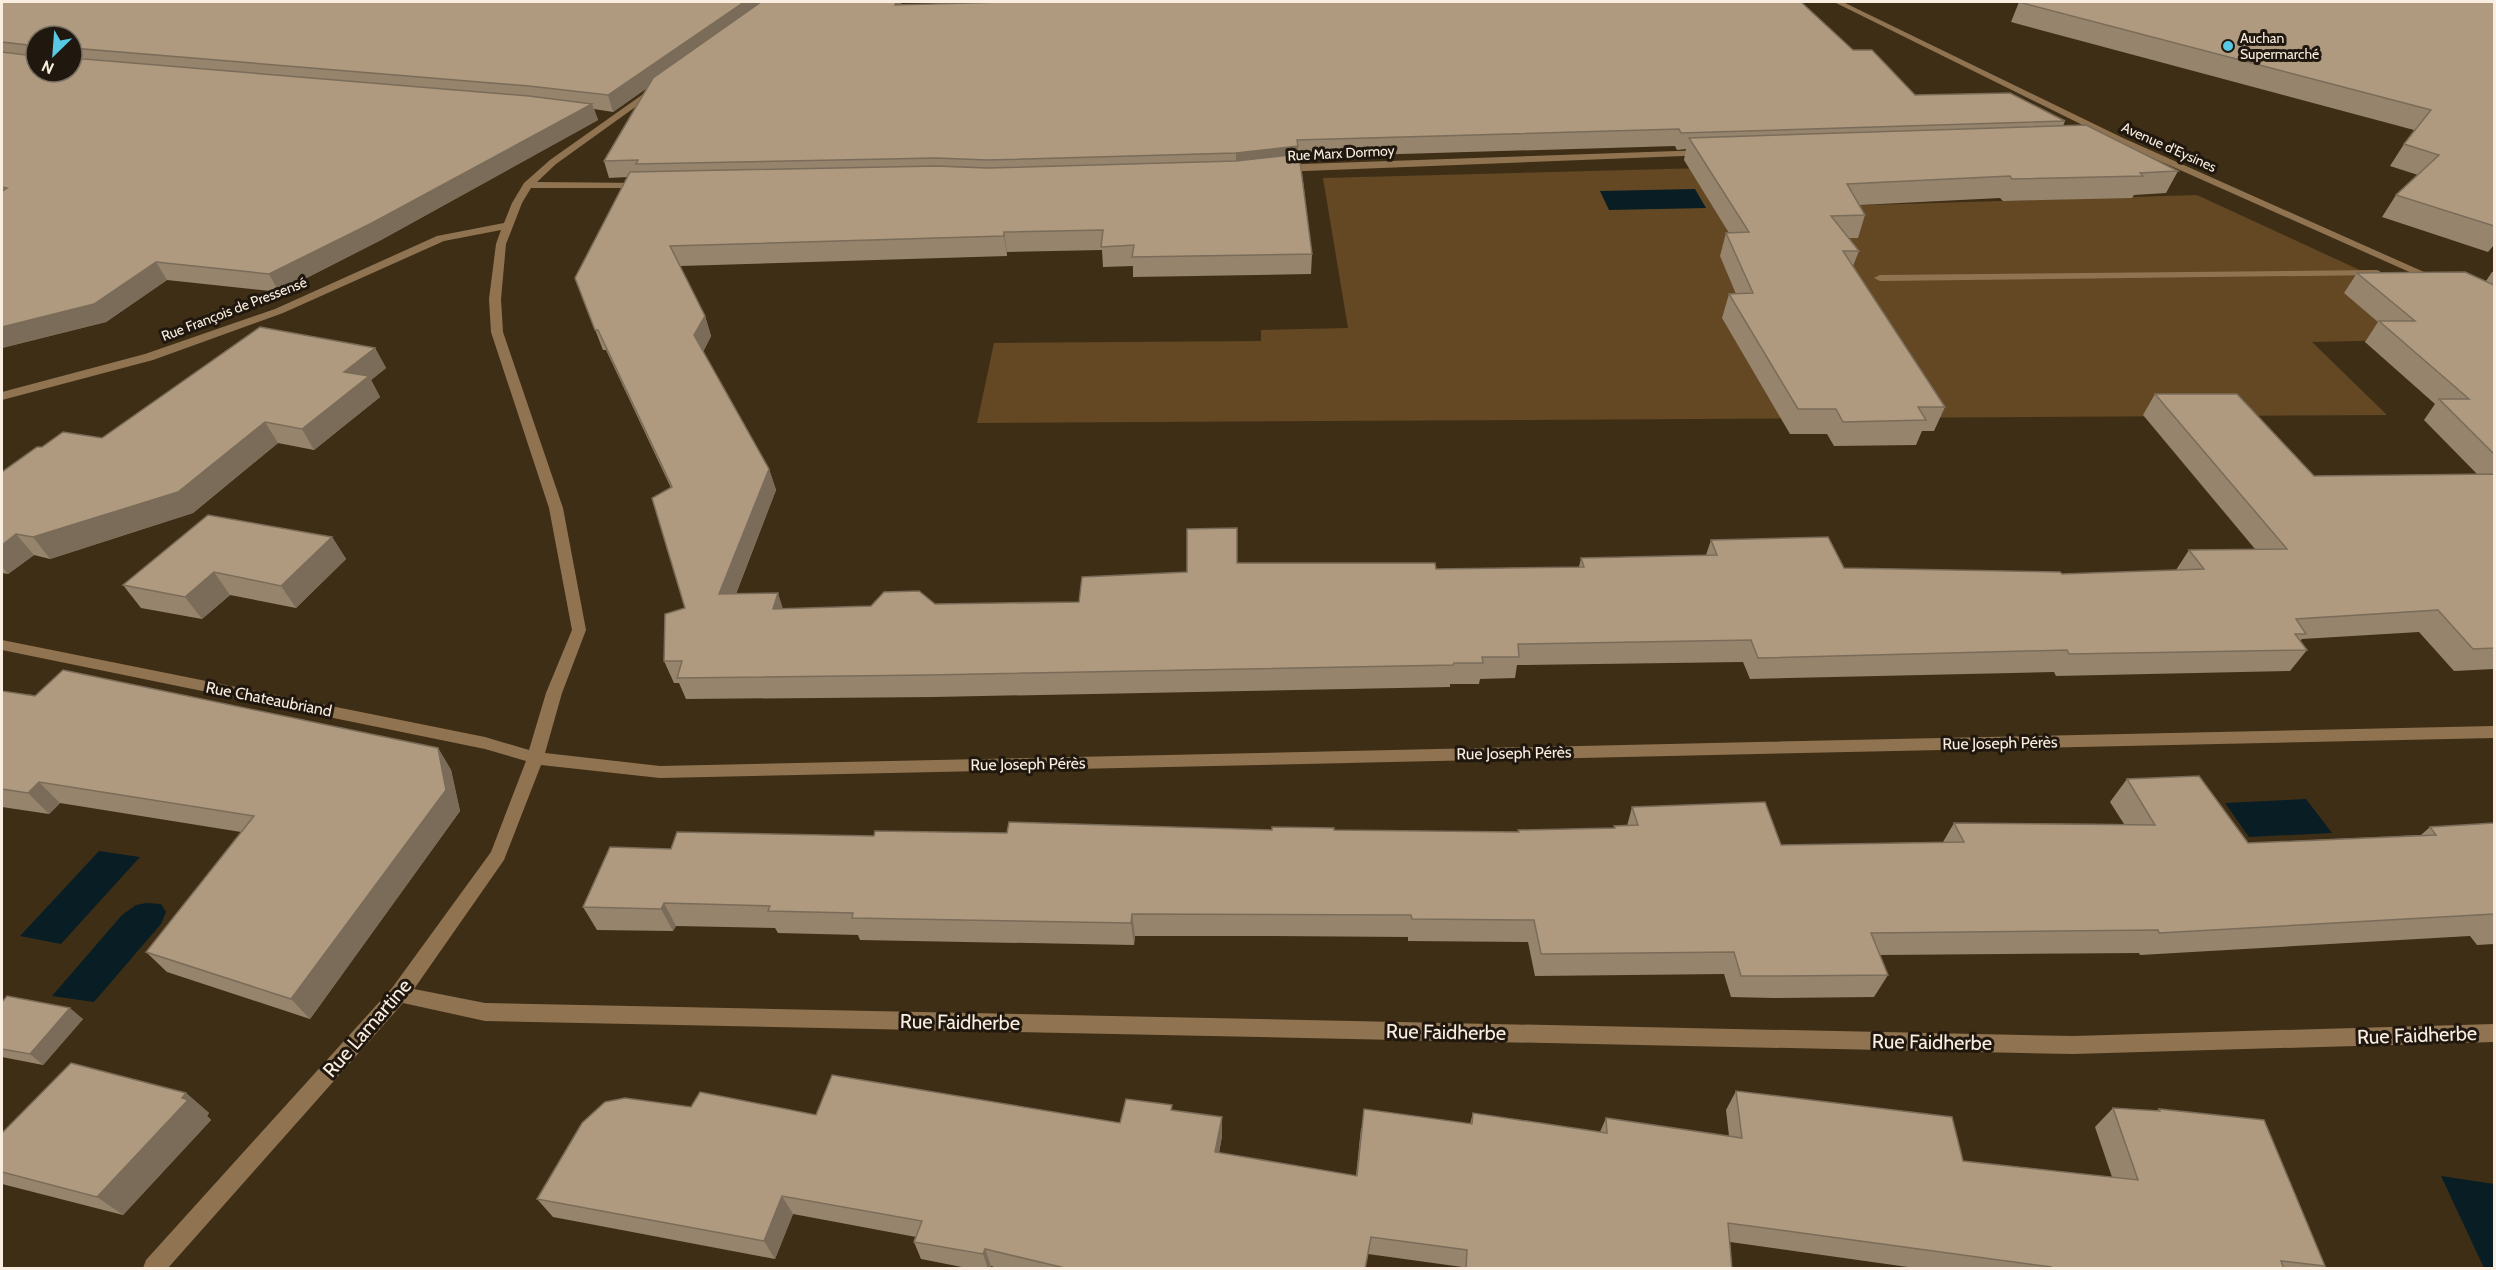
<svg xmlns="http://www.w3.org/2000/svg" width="2496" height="1270" viewBox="0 0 2496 1270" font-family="Cabin,sans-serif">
<rect width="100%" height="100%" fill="#3f2e16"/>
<path fill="#634823" d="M1705,168l30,41 462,-14 297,137v6l-182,4 75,73 -1410,8 17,-80 267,-2v-11l87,-2 -25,-150z"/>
<g fill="#081e24">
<path d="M1695,189l11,19 -97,2 -9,-19z"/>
<path d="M2306,799l26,34 -83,4 -24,-34z"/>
<path d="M99,851l41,6 -79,87 -41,-8z"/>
<path d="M146,903l15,1 5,8 -5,12 -67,78 -42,-6 70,-81 14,-10z"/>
<path d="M2441,1176l53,8v84h-10z"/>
</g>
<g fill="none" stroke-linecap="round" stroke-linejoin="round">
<g fill="#907451" fill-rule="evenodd">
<path d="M1834,2h9l280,136 319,142 -6,3 -4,-1 -315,-140z"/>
<path d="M656,85l3,1v4l-103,74 -19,18 105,1 5,3 -1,2h-115l-9,15 -16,41 -5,55 2,33 60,176 23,122 -24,63 -17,60 115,13 1834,-40v12l-1834,40 -119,-13 -37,95 -90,129 71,14 1588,33 421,-12v18l-421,12 -1588,-33 -82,-18 -235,265h-25l3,-8 246,-272 99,-136 35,-91 -41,-12 -483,-99v-10l483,97 44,13 17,-57 26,-63 -23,-122 -58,-176 -2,-33 7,-55 5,-14 -57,11 -161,72 -130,47 -151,40v-8l143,-38 130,-45 162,-73 67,-13 8,-20 12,-20 26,-23z"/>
<path d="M1706,150l3,1v4l-429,17 -5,-3 5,-3 23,-2z"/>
<path d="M2376,270l4,1v4l-500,6 -6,-3 6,-3z"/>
</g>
</g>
<g fill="#96846d" fill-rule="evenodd">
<path d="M2,2h899v2l952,46 62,45 150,26 -2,5 115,45 -12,22 -32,2 -2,3 -129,3 -3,-3 -140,7 5,10 -7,23h-9l10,13 -6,15 92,141 -11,24h-12l-6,14 -82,1 -7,-12h-37l-68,-116 7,-24h7l-16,-38 6,-23h3l-45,-73 2,-11 -9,1 -2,-4 -375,11 12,97 -1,20 -178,3v-11l-30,1 -1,-17 -95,2v4l-327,10 25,50 6,20 -8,16 66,117 7,21 -40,104 47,15 152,-5 144,-2 108,-30 50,-9 199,6 143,-2 2,-9 125,-3 5,-15 133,28 218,6 114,-4 13,-20 66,-1 -112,-134 12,-21 159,82 163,-2 -53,-54 11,-16 -70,-62 13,-20 -34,-29 13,-20 129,8 6,-9h2v397l-40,2 -35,-39 -117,7 -2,2 7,9 -17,21 -234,5 -2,-4 -304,7 -7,-17 -226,3 -2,13 -35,1 -1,5h-29v3l-516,10 -248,2 -7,-16h-5l-10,-22 21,-53 -14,-120 -65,-138h-3l-28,-72 53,-101 -19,1 -5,-17 43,-73 -34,24 -19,-3 4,11 -217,120 -102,52 -112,-12 -61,42 -104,26zM72,36v36h-36z"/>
<path d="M2019,2h475v243l-6,7 -106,-35 14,-22 22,-20 -28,-9 14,-22 10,-14 -403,-108z"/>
<path d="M375,348l11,20 -15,12 9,17 -66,53 -36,-7 -85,70 -143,46 -16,-4 -26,19 -6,-1v-101l40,-25 60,-9z"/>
<path d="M332,537l14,22 -50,49 -66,-13 -28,24 -61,-11 -18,-23z"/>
<path d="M2,691l436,57 13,22 9,41 -150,208 -143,-47 -21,-20 95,-120 -181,-29 -11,11 -47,-7z"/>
<path d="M2127,779l121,64 173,-8 9,-8 64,-4v121l-17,1 -7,-9 -330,19 -1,-2 -259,2 8,20 -14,22 -101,1 -42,-1 -7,-23 -189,2 -7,-34 -120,-1v-4l-136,-1h-137l-1,9 -274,-5 -2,-5 -80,-2 -3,-5 -99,-2 -3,5 -76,-1 -14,-23 88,-58 203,-13 398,-6 246,2v-2l96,-2v-2h13l5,-19 149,38 162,-3 11,-19 170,1 -14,-22z"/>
<path d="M2,1002l81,17 -40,46 -41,-8z"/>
<path d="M1736,1091l227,70 149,16 -17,-50 18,-19 43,3 3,-2 166,157 -3,3h-400l-192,-27 2,27h-270v-2l-94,-13 -3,15h-365l-9,-3 -1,3h-18l-51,-10 -7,-17 2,-5 -123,-23 -18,45 -222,-42 -16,-18 154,-92 125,8 304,8 52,-18v5l50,26 -3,17 137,23 5,-48 109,-4 3,-11 127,19 6,-14 123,18 -3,-26z"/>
<path d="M186,1093l23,20 -2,3 4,4 -88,95 -121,-31v-51z"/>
</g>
<g fill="#7a6c59">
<path d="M744,2h25l-156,110 -5,-17z"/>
<path d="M894,2h7l1,5 -4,13z"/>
<path d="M592,104l6,16 -217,120 -102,52 -10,-18z"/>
<path d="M1298,146v16l-62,8v-17z"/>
<path d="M1004,232l3,20v4l-3,-20z"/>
<path d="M156,262l11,18 -61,42 -104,26v-21z"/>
<path d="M705,316l6,20 -10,20 -7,-21z"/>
<path d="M375,348l11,20 -15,12 9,17 -66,53 -12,-21 42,-57z"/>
<path d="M265,422l13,21 -85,70 -143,46 -17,-22z"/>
<path d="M769,469l7,21 -49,126 -8,-22z"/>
<path d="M16,534l18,21 -26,19 -6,-7v-22z"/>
<path d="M332,537l14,22 -50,49 -15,-22z"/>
<path d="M214,572l16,23 -28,24 -17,-22z"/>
<path d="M778,593l7,22 -12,-6z"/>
<path d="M438,748l13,22 9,41 -150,208 -19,-20z"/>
<path d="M39,782l21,21 -11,11 -21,-21z"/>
<path d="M664,903l12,23 -3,5 -12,-22z"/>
<path d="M1132,914l3,22 -1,9 -3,-22z"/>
<path d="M70,1008l13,11 -40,46 -13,-11z"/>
<path d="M186,1093l23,20 -2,3 4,4 -88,95 -26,-18z"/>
<path d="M1222,1117v19l-6,34 -1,-18z"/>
<path d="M782,1196l11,18 -18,45 -11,-18z"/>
<path d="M985,1249l6,17 -1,3h-2l-5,-15z"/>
</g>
<g fill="#af9a7f" stroke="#7a6c59" stroke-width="1.5">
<path d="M2,2h742l-136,93 -79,-9 -457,-38v-12h-36v36h36v-14l457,38 63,8 -220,119 -103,51 -113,-12 -62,42 -92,23v-136l5,-3 -5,-1v-135l24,3 2,-3v-7l-26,-3z"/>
<path d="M761,2h135l-1,3 111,-3h795l52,48h19l43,45 95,-2 55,28 -384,12 -2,-4 -382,11 1,6 -62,7 -248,7 -52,-2 -300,6 2,-4 -34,1 49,-83z"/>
<path d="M2019,2h475v224l-98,-31 43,-40 -35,-11 27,-34z"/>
<path d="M2086,125l92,46 -38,2 3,3 -131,3 -2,-3 -163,8 18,31 -34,1 28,35h-16l102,156h-27l8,13 -83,2 -7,-13h-38l-69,-115 24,-1 -27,-60 23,-1 -60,-94z"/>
<path d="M1299,154l13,100 -180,3 2,-12 -33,2 2,-17 -99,2v4l-334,10 35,70 -11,19 75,134 -50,125 59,-1 -5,16 98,-3 13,-14 35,-1 16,13 144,-2 3,-25 105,-5v-43l50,-1v35h198l1,6 148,-2 -3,-9 136,-3 -6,-15 117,-3 16,31 216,4 2,2 142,-5 -15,-19 98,-1 -132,-155h82l77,82 180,-2v174l-21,1 -35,-39 -142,9 10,15h-11l12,16 -238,4 -2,-4 -309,8 -7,-18 -233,4 1,13h-37l1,6h-29l-1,2 -524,10 -252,3 5,-17h-18l1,-47 20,-6 -33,-110 20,-11 -74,-157h-3l-20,-52 55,-106 306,-6 51,2 249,-7z"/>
<path d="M2465,272l29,13v169l-55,-55h30l-90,-78h36l-58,-48z"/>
<path d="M260,327l115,21 -31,24 25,4 -67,53 -37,-7 -87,70 -145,45 -17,-3 -14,11v-73l35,-25h5l21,-15 39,6z"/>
<path d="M208,515l124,22 -51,49 -67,-14 -29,25 -62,-12z"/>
<path d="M63,670l375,78 8,42 -155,209 -145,-47 108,-136 -215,-34 -11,11 -26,-4v-98l33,5z"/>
<path d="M2199,776l49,67 188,-8 -6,-8 64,-4v91l-335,19 -1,-3 -287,3 17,42 -103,1h-44l-7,-24 -193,2 -7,-34 -122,-1 -1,-4 -279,-1 -1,9 -279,-5 1,-5 -85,-2 2,-5 -106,-3 -3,6 -78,-2 27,-60 61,2 6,-17 197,4 1,-5 132,2 2,-11 263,8v-3l62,1v2l185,2 -1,-2 97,-2 -1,-2 24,-1 -6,-18 133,-5 16,43 183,-3 -10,-19 201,2 -28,-46z"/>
<path d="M7,996l63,12 -40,46 -28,-5v-47z"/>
<path d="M71,1063l115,30 -4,5 6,2 -91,97 -95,-25v-39z"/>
<path d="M832,1075l288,48 6,-24 46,6 -1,5 51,7 -7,35 142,24 7,-67 108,15 1,-11 134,20 -1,-15 136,20 -6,-47 216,26 11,44 175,19 -25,-72 47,3 -1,-2 105,11 61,146 -44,-5 3,8h-233v-2l-323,-44 4,46h-266l1,-19 -96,-13 -6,32h-296l-84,-20 -2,5 -69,-12 8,-21 -140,-25 -18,45 -227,-42 45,-76 23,-21 20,-4 66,9 9,-15 116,23z"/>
</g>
<circle fill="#59c8e4" stroke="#20180e" stroke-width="2" cx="2228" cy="46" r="6"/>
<g text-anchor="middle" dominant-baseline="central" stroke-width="6" stroke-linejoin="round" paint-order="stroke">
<g font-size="14" fill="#f9eee0" stroke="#20180e" text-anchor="start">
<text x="2240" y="38">Auchan<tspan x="2240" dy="16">Supermarché</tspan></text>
</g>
<g font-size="14" fill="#f9eee0" stroke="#20180e">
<text transform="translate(2169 147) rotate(24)">Avenue d'Eysines</text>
<text transform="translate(1341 153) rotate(-3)">Rue Marx Dormoy</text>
<text transform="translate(234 309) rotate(-21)">Rue François de Pressensé</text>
</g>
<g font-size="16" fill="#f9eee0" stroke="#20180e">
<text transform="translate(269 699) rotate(11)">Rue Chateaubriand</text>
<text transform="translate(2000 743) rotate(-1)">Rue Joseph Pérès</text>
<text transform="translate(1514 753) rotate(-1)">Rue Joseph Pérès</text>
<text transform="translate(1028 764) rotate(-1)">Rue Joseph Pérès</text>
</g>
<g font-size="20" fill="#f9eee0" stroke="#20180e">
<text transform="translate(960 1022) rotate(1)">Rue Faidherbe</text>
<text transform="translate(367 1028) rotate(-49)">Rue Lamartine</text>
<text transform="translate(1446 1032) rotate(1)">Rue Faidherbe</text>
<text transform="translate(2417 1035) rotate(-2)">Rue Faidherbe</text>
<text transform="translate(1932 1042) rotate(1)">Rue Faidherbe</text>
</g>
</g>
<rect width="2496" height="1270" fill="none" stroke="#f9eee0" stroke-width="6"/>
<g transform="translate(54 54) rotate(205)"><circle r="28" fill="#20180e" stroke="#776e62" stroke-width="1.5"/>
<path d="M0-4.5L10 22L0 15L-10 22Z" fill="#59c8e4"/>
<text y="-9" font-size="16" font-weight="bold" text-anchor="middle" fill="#f9eee0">N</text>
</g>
</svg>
